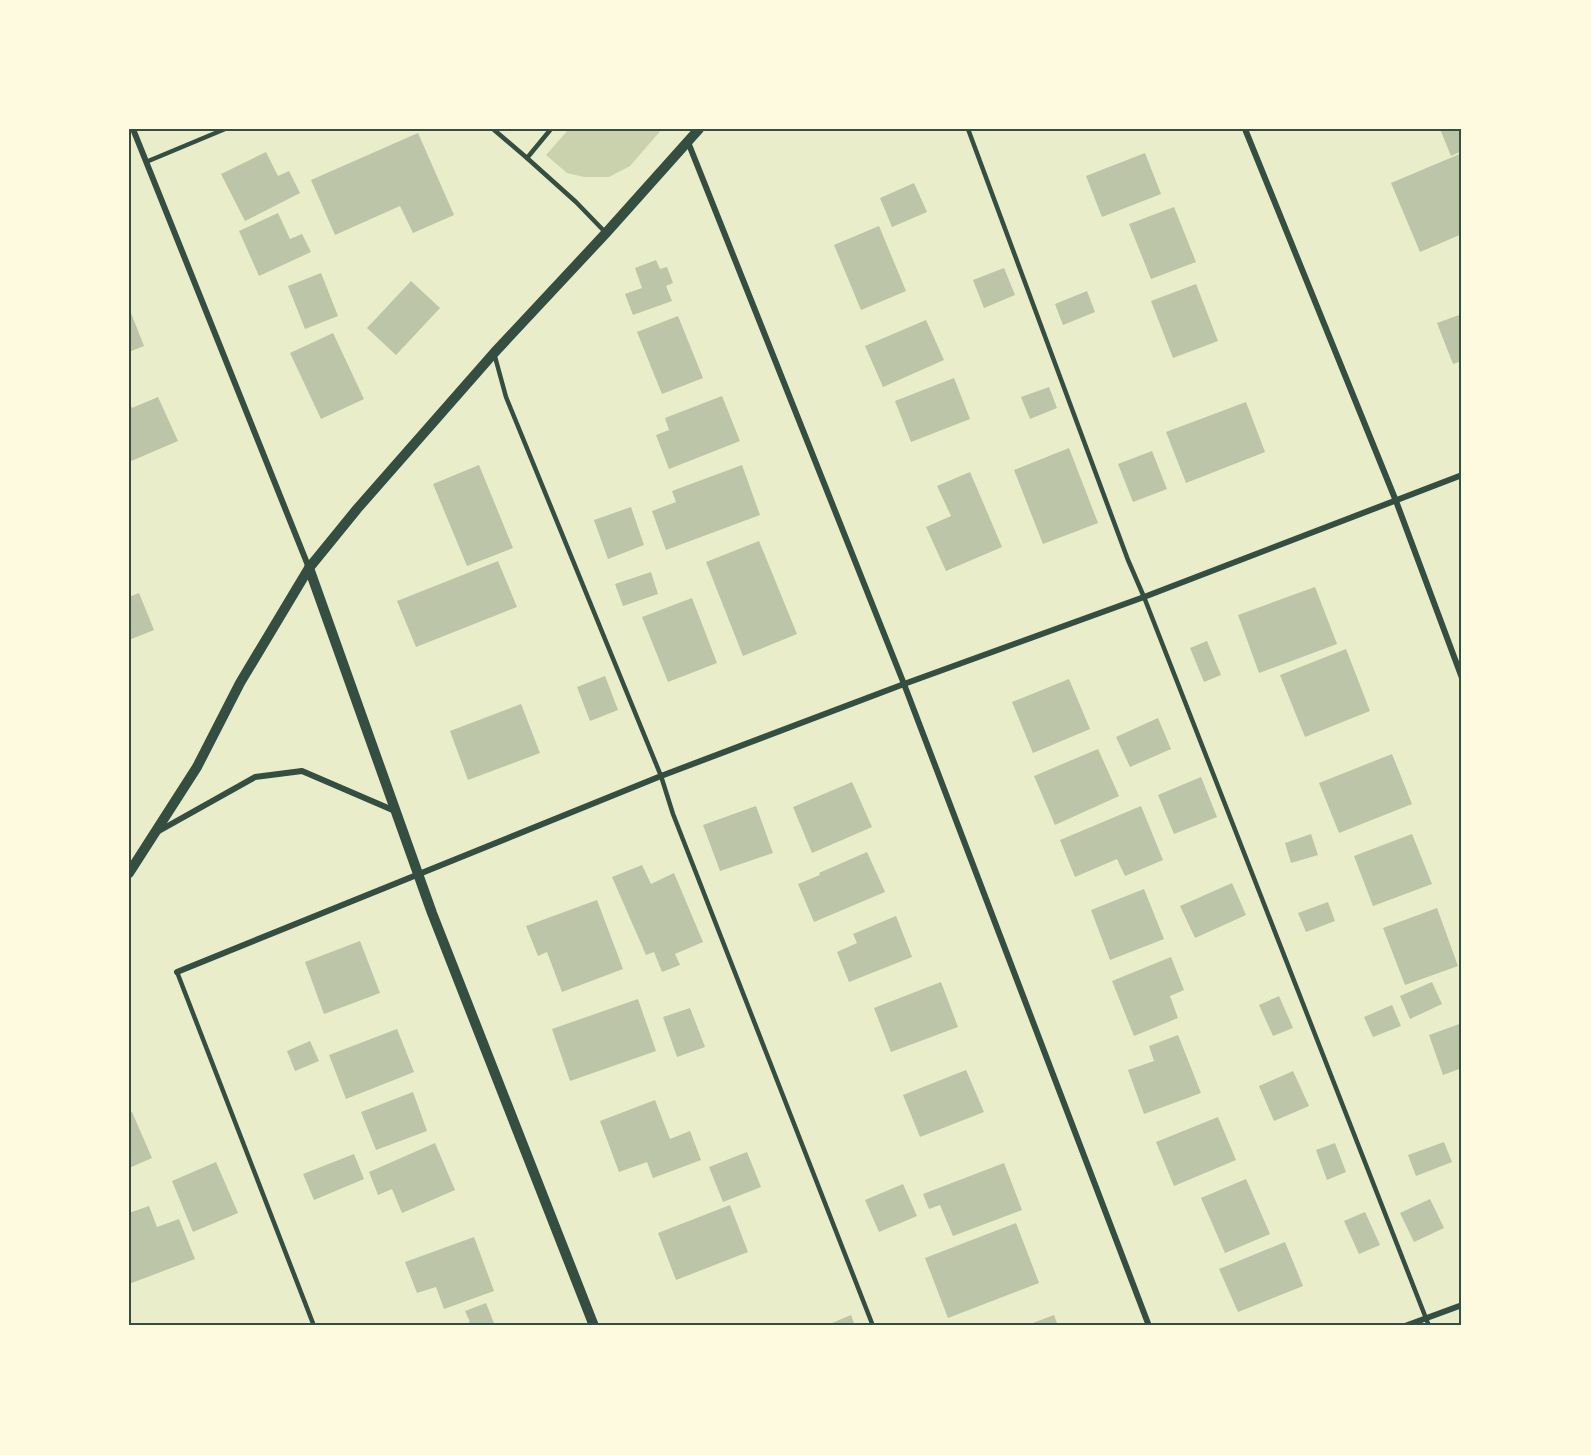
<svg xmlns="http://www.w3.org/2000/svg" width="1591" height="1455" viewBox="0 0 1591 1455" font-family="'DejaVu Sans',sans-serif">
<rect width="100%" height="100%" fill="#e9edc9"/>
<path fill="#cad2ad" d="M569,129h93l-32,37 -21,11h-25l-17,-4 -21,-18z"/>
<g fill="#bcc5a7">
<path d="M1440,129h22v22l-11,5z"/>
<path d="M418,133l36,82 -41,18 -13,-27 -65,29 -24,-55z"/>
<path d="M266,152l12,24 11,-5 11,22 -55,28 -24,-47z"/>
<path d="M1145,153l16,41 -59,23 -16,-41z"/>
<path d="M1462,153v81l-42,18 -29,-69z"/>
<path d="M914,183l13,29 -35,15 -12,-29z"/>
<path d="M1174,207l22,55 -45,17 -22,-55z"/>
<path d="M278,213l12,26 12,-5 9,18 -52,24 -20,-45z"/>
<path d="M879,226l27,65 -45,19 -27,-65z"/>
<path d="M656,260l4,9 7,-2 6,16 -7,3 6,15 -39,14 -8,-21 17,-6 -7,-20z"/>
<path d="M1004,268l11,27 -31,13 -11,-28z"/>
<path d="M321,273l17,43 -33,13 -17,-43z"/>
<path d="M411,281l29,27 -44,47 -29,-27z"/>
<path d="M1196,284l22,57 -45,17 -22,-57z"/>
<path d="M1087,291l8,21 -32,13 -8,-21z"/>
<path d="M129,308l15,38 -15,6z"/>
<path d="M1462,314v47l-9,3 -16,-41z"/>
<path d="M678,316l25,62 -41,16 -25,-62z"/>
<path d="M926,320l18,40 -61,27 -18,-41z"/>
<path d="M333,333l31,66 -43,20 -31,-66z"/>
<path d="M954,378l16,41 -59,23 -16,-41z"/>
<path d="M1049,387l8,21 -27,11 -9,-22z"/>
<path d="M722,396l18,45 -71,28 -13,-34 13,-5 -4,-12z"/>
<path d="M158,397l20,44 -49,21v-61l3,7z"/>
<path d="M1246,402l19,50 -79,31 -20,-51z"/>
<path d="M1069,448l29,75 -55,21 -29,-74z"/>
<path d="M1152,451l15,38 -34,13 -15,-38z"/>
<path d="M479,465l34,83 -46,18 -34,-82z"/>
<path d="M742,465l18,50 -94,35 -14,-39 24,-9 -4,-11z"/>
<path d="M970,472l32,75 -56,24 -20,-44 25,-11 -14,-30z"/>
<path d="M631,507l13,38 -36,14 -14,-39z"/>
<path d="M759,541l38,93 -54,22 -37,-94z"/>
<path d="M498,561l19,46 -101,40 -19,-46z"/>
<path d="M651,572l7,22 -35,12 -8,-22z"/>
<path d="M1315,587l22,57 -78,29 -21,-58z"/>
<path d="M139,593l15,37 -25,10v-43z"/>
<path d="M692,598l25,65 -49,19 -26,-65z"/>
<path d="M1207,641l14,34 -17,7 -14,-34z"/>
<path d="M1346,649l24,62 -65,26 -25,-62z"/>
<path d="M605,676l13,34 -28,11 -13,-34z"/>
<path d="M1069,679l21,50 -57,24 -21,-51z"/>
<path d="M521,704l19,49 -72,27 -18,-49z"/>
<path d="M1158,718l13,31 -41,18 -14,-30z"/>
<path d="M1098,749l21,47 -64,29 -21,-49z"/>
<path d="M1392,754l20,50 -73,29 -20,-50z"/>
<path d="M1201,777l16,40 -43,17 -16,-39z"/>
<path d="M852,782l20,45 -60,26 -19,-46z"/>
<path d="M756,806l17,47 -53,18 -17,-46z"/>
<path d="M1141,806l22,54 -38,16 -8,-17 -42,18 -15,-37z"/>
<path d="M1311,834l7,21 -27,8 -6,-20z"/>
<path d="M1412,834l20,50 -59,22 -19,-50z"/>
<path d="M867,852l18,40 -71,30 -16,-38 22,-9 -1,-2z"/>
<path d="M642,865l9,19 23,-11 29,69 -28,12 5,11 -18,7 -8,-20 -8,3 -34,-78z"/>
<path d="M1232,883l14,32 -51,23 -15,-32z"/>
<path d="M1144,889l20,50 -54,21 -19,-50z"/>
<path d="M597,900l26,69 -61,23 -15,-40 -9,4 -12,-30z"/>
<path d="M1328,902l7,19 -29,11 -8,-19z"/>
<path d="M1437,908l21,58 -53,19 -22,-57z"/>
<path d="M896,916l16,41 -63,25 -12,-30 20,-9 -4,-9z"/>
<path d="M360,941l20,52 -56,21 -19,-52z"/>
<path d="M1171,957l13,33 -14,6 8,22 -44,18 -22,-55z"/>
<path d="M941,982l17,45 -67,25 -17,-44z"/>
<path d="M1432,982l10,22 -32,15 -10,-23z"/>
<path d="M1279,996l14,32 -20,8 -14,-31z"/>
<path d="M638,999l18,52 -86,30 -18,-52z"/>
<path d="M1392,1005l9,21 -28,11 -9,-20z"/>
<path d="M690,1008l15,39 -28,10 -14,-40z"/>
<path d="M1462,1023v45l-19,7 -14,-40z"/>
<path d="M397,1029l17,43 -68,27 -17,-44z"/>
<path d="M1178,1035l23,58 -57,21 -16,-44 26,-9 -5,-15z"/>
<path d="M310,1041l9,20 -24,10 -8,-20z"/>
<path d="M966,1070l18,42 -64,25 -17,-42z"/>
<path d="M1293,1071l16,35 -35,15 -15,-35z"/>
<path d="M413,1092l14,39 -51,19 -15,-38z"/>
<path d="M655,1100l15,39 20,-8 11,29 -48,18 -6,-16 -28,10 -19,-51z"/>
<path d="M132,1112l20,46 -23,10v-55z"/>
<path d="M1218,1117l18,43 -62,26 -18,-44z"/>
<path d="M1444,1142l8,20 -36,14 -8,-21z"/>
<path d="M435,1143l20,47 -53,23 -10,-24 -14,6 -9,-23z"/>
<path d="M1335,1143l11,29 -19,8 -11,-30z"/>
<path d="M747,1152l14,35 -38,15 -14,-35z"/>
<path d="M354,1154l10,25 -50,21 -11,-26z"/>
<path d="M216,1162l22,51 -45,19 -21,-51z"/>
<path d="M1004,1163l18,47 -69,26 -13,-31 -11,4 -6,-15z"/>
<path d="M1246,1179l24,55 -45,19 -24,-55z"/>
<path d="M903,1184l14,32 -38,16 -14,-32z"/>
<path d="M1430,1199l14,29 -30,14 -14,-29z"/>
<path d="M730,1205l18,47 -72,28 -18,-47z"/>
<path d="M149,1206l8,21 22,-8 16,40 -66,25v-71z"/>
<path d="M1365,1212l15,33 -21,9 -15,-33z"/>
<path d="M1016,1223l23,60 -91,35 -23,-60z"/>
<path d="M474,1237l20,54 -50,18 -8,-22 -19,6 -12,-31z"/>
<path d="M1285,1242l18,44 -65,26 -19,-43z"/>
<path d="M486,1303l9,23h-35l10,-4 -5,-11z"/>
<path d="M851,1315l4,11h-30z"/>
<path d="M1054,1315l4,11h-33z"/>
</g>
<g fill="none" stroke-linecap="round" stroke-linejoin="round">
<g stroke="#344e41" stroke-width="4.5">
<path d="M493,129l34,29 24,-29"/>
<path d="M968,129l160,431 16,37 285,729"/>
<path d="M527,158l49,44 30,31"/>
<path d="M146,162l79,-33"/>
<path d="M494,353l12,44 155,379 12,38 200,512"/>
<path d="M177,972l137,354"/>
</g>
<g stroke="#344e41" stroke-width="6">
<path d="M133,129l176,439"/>
<path d="M1245,129l151,372 66,177"/>
<path d="M688,142l216,542 245,642"/>
<path d="M157,832l98,-55 47,-6 93,40"/>
<path d="M177,972l484,-196 243,-92 240,-87 318,-122"/>
<path d="M1405,1326l57,-21"/>
</g>
<g stroke="#344e41" stroke-width="10">
<path d="M309,568l123,345 162,413"/>
<path d="M129,873l68,-106 43,-84 69,-115 48,-59 137,-156 112,-120 93,-104"/>
</g>
</g>
<rect width="1591" height="1455" fill="none" stroke="#fefae0" stroke-width="261"/>
<rect x="130" y="130" width="1330" height="1194" fill="none" stroke="#344e41" stroke-width="2"/>
</svg>
